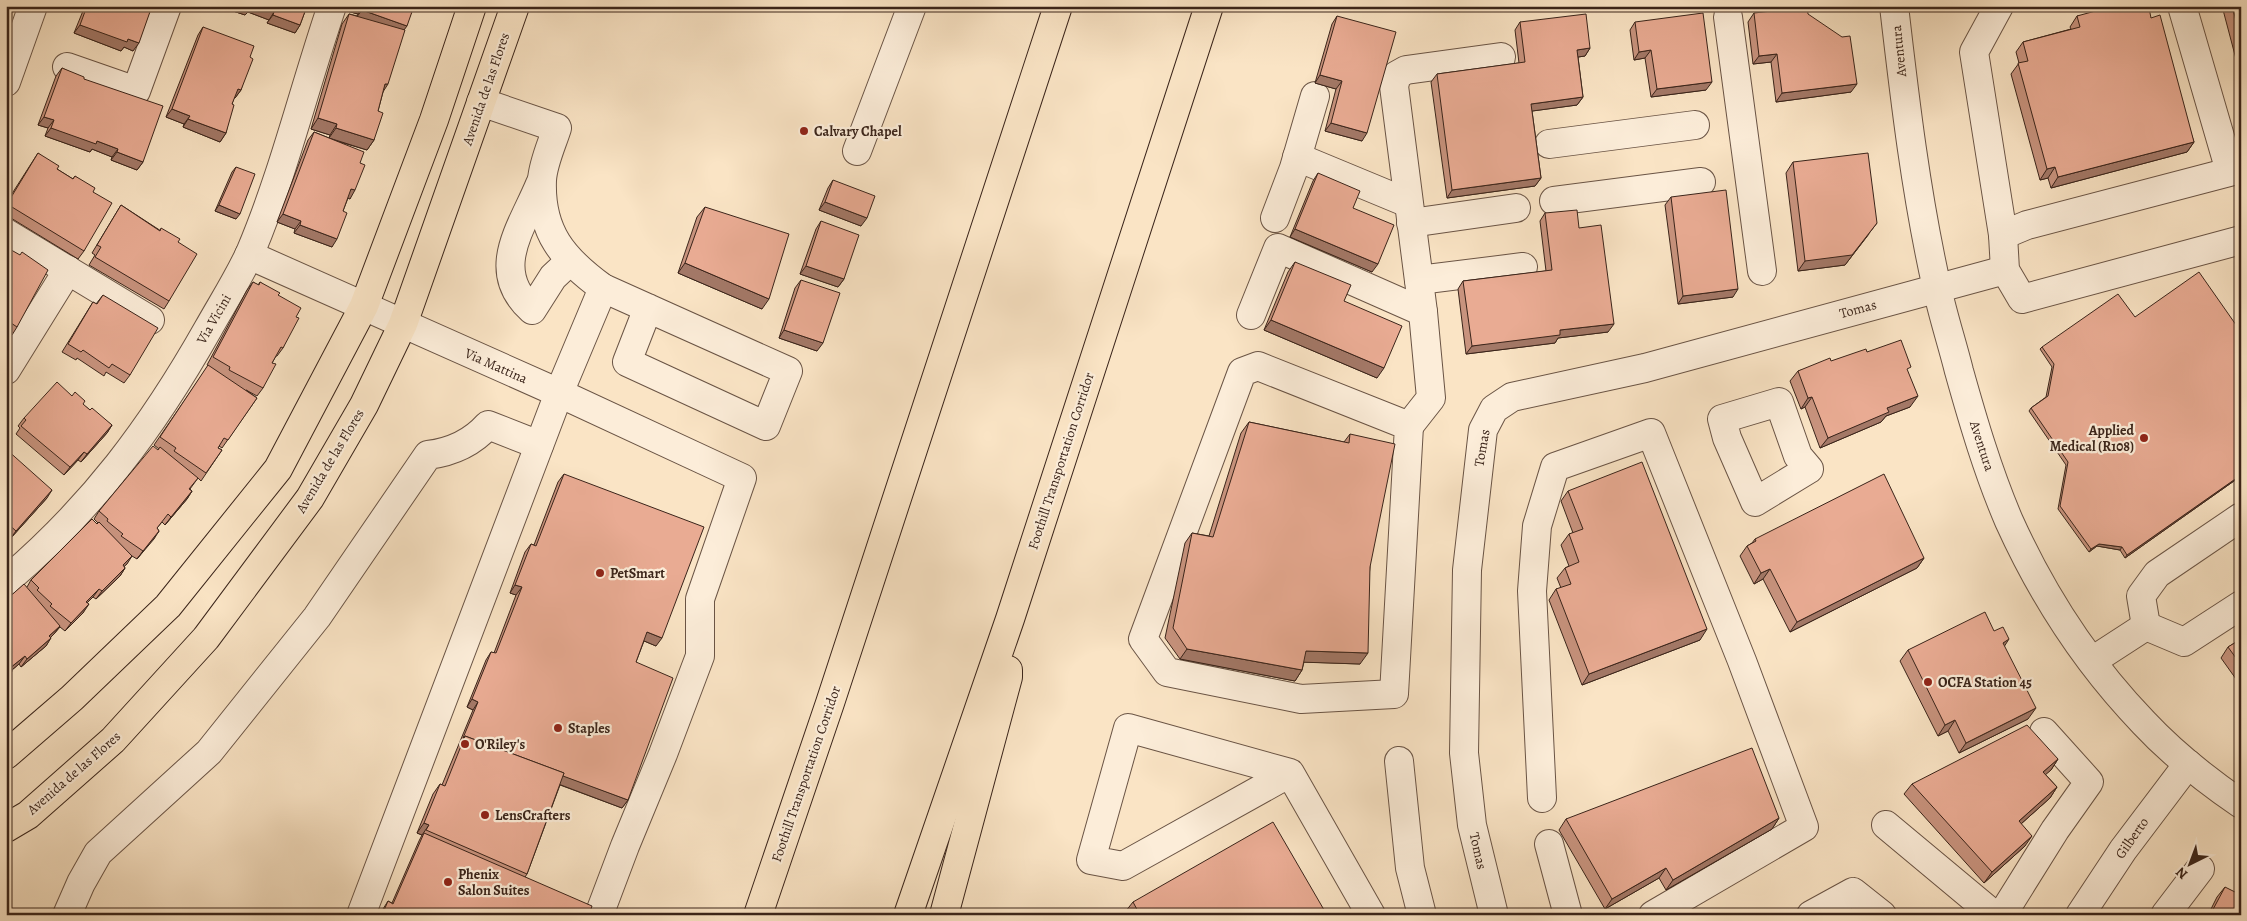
<svg xmlns="http://www.w3.org/2000/svg" width="2247" height="921" viewBox="0 0 2247 921" font-family="Alegreya,serif">
<rect width="100%" height="100%" fill="#fae4c5"/>
<filter id="stains"><feTurbulence type="fractalNoise" baseFrequency=".004" numOctaves="4"/><feColorMatrix values="0 0 0 0 .2 0 0 0 0 .09 0 0 0 0 .02 0 0 0 .5 -.17"/></filter>
<radialGradient id="worn" r=".72"><stop offset=".6" stop-color="#630" stop-opacity="0"/><stop offset="1" stop-color="#630" stop-opacity=".3"/></radialGradient>
<g fill="none" stroke-linecap="round" stroke-linejoin="round">
<defs>
<g id="minor">
<path d="M1894,6c11,95 22,189 43,282 6,28 15,55 22,83 14,50 29,101 50,150 33,73 79,144 135,202 29,31 62,57 97,81"/>
<path d="M1999,6l-25,46 29,183 2,35 17,29 219,-59"/>
<path d="M2182,6l48,165"/>
<path d="M1728,17l34,254"/>
<path d="M67,67l69,24 31,-85"/>
<path d="M6,82l27,-76"/>
<path d="M481,102l76,26c-5,16 -14,35 -15,52 -2,52 21,79 61,108l185,83 -22,55 -139,-64 21,-54"/>
<path d="M1549,144l146,-19"/>
<path d="M857,151l55,-145"/>
<path d="M1297,157l111,46"/>
<path d="M540,184c-18,44 -52,86 -8,126l21,-33 17,-16"/>
<path d="M1554,201l147,-19"/>
<path d="M1275,218l19,-50 21,-72"/>
<path d="M1411,223l105,-15"/>
<path d="M6,233l144,87"/>
<path d="M2003,235l24,-10 214,-56"/>
<path d="M249,255l310,138 183,85 -42,121v57l-37,98 -38,92 -26,69"/>
<path d="M1419,280l104,-13"/>
<path d="M1251,315l27,-67 145,64"/>
<path d="M1258,366l151,60 -15,268 -93,5 -134,-27 -24,-33 99,-267z"/>
<path d="M6,370l62,-100"/>
<path d="M1779,402l19,54 11,13 -54,33 -28,-64 -5,-19z"/>
<path d="M1409,426l22,-28 -8,-86 -29,-226 3,-11 9,-5 95,-13"/>
<path d="M6,581c87,-74 146,-153 202,-252 14,-25 30,-50 42,-76 34,-80 54,-165 82,-247"/>
<path d="M2146,626l-5,-30 16,-22 84,-57"/>
<path d="M2146,626l38,16 57,-37"/>
<path d="M2092,661l54,-35"/>
<path d="M1399,761l11,107 12,47"/>
<path d="M1290,773l-167,93 -32,-6 37,-132 162,45 81,142"/>
<path d="M1542,798l-10,-207 5,-65 18,-59 96,-34 91,228 62,166 -151,88"/>
<path d="M1886,825l108,90"/>
<path d="M1549,844l19,71"/>
<path d="M67,915l14,-32 17,-30 111,-101 108,-135 111,-162c24,-3 44,-12 60,-30l51,20"/>
<path d="M361,915l198,-522 44,-105"/>
<path d="M1494,915l-22,-90 -8,-72 3,-183 16,-140 11,-21 18,-12 133,-29 360,-98"/>
<path d="M1811,915l42,-23 29,23"/>
<path d="M2002,915l53,-85 34,-48 -45,-50"/>
<path d="M2080,915l43,-65 65,-86"/>
<path d="M2165,915l35,-46"/>
</g>
<g id="major">
<path d="M6,755l66,-57 96,-92 110,-137 86,-163 70,-186 38,-114"/>
<path d="M6,828l22,-13 85,-75 93,-102 104,-140 54,-93 39,-81 112,-318"/>
</g>
<g id="highway">
<path d="M758,915l72,-212 228,-697"/>
<path d="M908,915l102,-296 199,-613"/>
<path d="M944,915l64,-238v-7"/>
</g>
</defs>
<use href="#minor" stroke="#6a5445" stroke-width="30"/>
<use href="#major" stroke="#3a241a" stroke-width="30"/>
<use href="#highway" stroke="#3a241a" stroke-width="30"/>
<use href="#minor" stroke="#fcedd9" stroke-width="28"/>
<use href="#major" stroke="#fae4c5" stroke-width="28"/>
<use href="#highway" stroke="#fae4c5" stroke-width="28"/>
</g>
<g fill="#c8937e" stroke="#3a241a">
<path d="M85,6h67l-19,45 -9,-4 -3,4 -47,-18z"/>
<path d="M228,6h79l-7,19 -5,8 -28,-10 2,-3 -21,-8 -3,3 -18,-6z"/>
<path d="M349,6h65l-10,24 -21,62 -5,19 -4,29 -7,10 -34,-10 27,23 -10,36 -2,-1 -5,13 -11,36 -38,-14 1,-4 -18,-7 31,-82 6,-8 15,6 1,-3 -19,-6 31,-105 7,-10 8,2 1,-2 -11,-3z"/>
<path d="M2222,6h19v72z"/>
<path d="M2139,10l12,8 43,124 -7,10 -136,36 -3,-10 -8,2 -29,-106 8,-11 -3,-11 7,-10 48,-13 -1,-2 7,-11z"/>
<path d="M1754,13l54,1 43,78 -75,10 -5,-40 -18,2 -5,-42z"/>
<path d="M1337,16l25,125 -37,-10 11,-42 -21,-6 17,-59z"/>
<path d="M1520,22l70,26 -5,8 -7,1 5,40 -6,8 -45,6 9,67 -6,8 -88,12 -16,-116 6,-8 82,-11 -4,-33z"/>
<path d="M1635,22l71,68 -55,7 -6,-39 -11,2 -4,-30z"/>
<path d="M203,27l47,30 -9,33 -6,8h-1l-2,6 -6,29 -6,9 -37,-15 1,-3 -18,-7 32,-82z"/>
<path d="M62,68l22,11 59,83 -6,8 -26,-10 1,-3 -20,-8 -2,3 -45,-16 3,-8 -10,-3 18,-49z"/>
<path d="M38,153l19,16 16,10 2,-3 18,16 -9,59 -6,8 -72,-44v-12z"/>
<path d="M1793,162l76,72 -24,31 -47,6 -12,-98z"/>
<path d="M236,167v52l-21,-8 17,-39z"/>
<path d="M1318,173l35,35 19,64 -82,-35 23,-56z"/>
<path d="M833,180l28,46 -42,-16 9,-22z"/>
<path d="M1671,197l62,100 -55,7 -13,-99z"/>
<path d="M121,205l57,37 -9,59 -5,8 -75,-44 6,-10 -3,-2z"/>
<path d="M705,207l57,102 -84,-36 19,-56z"/>
<path d="M1545,213l34,15 29,104 -50,6 -3,5 -89,11 -8,-65 5,-8 83,-10 -6,-50z"/>
<path d="M821,221l23,58 -6,8 -38,-13 16,-45z"/>
<path d="M6,247l11,80 -5,8 -6,-3z"/>
<path d="M1295,262l49,39 33,77 -113,-48 24,-58z"/>
<path d="M801,280l16,71 -38,-13 16,-50z"/>
<path d="M253,282l5,3 2,-3 18,13 18,22 -13,31 -6,8h-1l-4,7 -9,25 -6,8 -11,-6 11,8 -35,50 -3,-2 -1,2 4,2 -21,31 -3,-3 -8,11 2,2 -5,8 -22,26 -3,-3 -5,6 2,3 -22,28 -5,-3 -8,10 1,2 -5,8 -24,23 -3,-2 -6,6 -4,10 -18,18 -5,-4 -6,7 -3,3 -5,9 -25,21 -2,-3 -7,6v1l-6,9v-80l21,-13 4,-7 67,-57 -4,-4 5,-8 60,-62 -5,-4 54,-79 -1,-1 40,-75z"/>
<path d="M103,295l27,80 -6,8 -18,-11 -2,4 -27,-18 -1,2 -14,-8 31,-50 3,2z"/>
<path d="M2042,347l199,129 -116,82 -5,-8 -23,-4 -8,6 -31,-43 8,-44 -37,-54 2,-3 15,-11 6,-30 -12,-18z"/>
<path d="M1867,352l41,20 2,35 -24,9 -5,6 -61,26 -15,-41 -4,2 -11,-28 8,-10z"/>
<path d="M72,396l18,14 22,15 -5,8 -26,29 -3,-2 -14,15 -48,-41 4,-6 -2,-2 6,-8z"/>
<path d="M1249,422l95,20 6,-8 20,133 -10,97 -56,-2 -2,8 -7,11 -115,-22 -15,-21 20,-95 7,-10 17,3 32,-103z"/>
<path d="M6,449l41,49 -37,41 -4,-4z"/>
<path d="M564,474l92,172 -12,-5 -8,21 -8,138 -6,8 -62,-23 -33,89 -2,3 64,38h-209l3,-6 5,-8 4,2 27,-62 3,-6 -5,-2 16,-39 7,-10 2,1 31,-75 -6,-3 19,-47 5,-8 3,1 22,-58 -6,-2 15,-41 6,-8 3,1 24,-63z"/>
<path d="M1568,491l132,149 -118,45 -33,-85 7,-11 5,-1 -4,-10 8,-10 4,-2 -8,-21 8,-11 4,-1 -12,-32z"/>
<path d="M1755,539l169,19 -7,10 -127,64 -27,-53 -9,5 -14,-28 7,-10 5,-3z"/>
<path d="M2241,639v47l-20,-28 7,-11z"/>
<path d="M2004,646l24,73 -69,34 -11,-22 -10,5 -38,-75 8,-11z"/>
<path d="M2058,759l-7,11 -6,4 12,13 -7,11 -29,26 4,22 -41,37 -80,-89 8,-10z"/>
<path d="M1779,818l-7,11 -106,61 -7,-12 -54,31 -46,-79 7,-11z"/>
<path d="M2225,887l16,28h-33l9,-18z"/>
<path d="M1133,902l194,13h-200l-2,-3z"/>
</g>
<g fill="#a37867" stroke="#3a241a">
<path d="M228,6h32l14,6 -5,8 -21,-8 -3,3 -18,-6z"/>
<path d="M351,6h12l-5,8 -11,-3z"/>
<path d="M362,10l45,16 -6,8 -45,-16z"/>
<path d="M273,15l27,10 -5,8 -28,-10z"/>
<path d="M80,25l48,14 11,4 -6,8 -9,-4 -3,4 -47,-18z"/>
<path d="M1590,48l-5,8 -14,2 6,-8z"/>
<path d="M1651,50l-6,8 -11,2 5,-8z"/>
<path d="M1777,54l-6,8 -18,2 6,-8z"/>
<path d="M1320,75l22,6 -6,8 -21,-6z"/>
<path d="M1712,82l-6,8 -55,7 6,-8z"/>
<path d="M385,84h3l-7,11z"/>
<path d="M1857,84l-6,8 -75,10 6,-9z"/>
<path d="M238,89l3,1 -6,8 -3,-1z"/>
<path d="M1583,97l-6,8 -52,7 6,-8z"/>
<path d="M172,109l18,7 -6,8 -18,-7z"/>
<path d="M44,117l10,3 -6,8 -10,-3z"/>
<path d="M318,118l19,6 -7,11 -19,-6z"/>
<path d="M188,119l38,14 -6,9 -37,-15z"/>
<path d="M1331,123l36,10 -5,8 -37,-10z"/>
<path d="M51,128l46,13 21,8 -6,8 -20,-8 -2,3 -45,-16z"/>
<path d="M336,128l38,12 -7,10 -38,-12z"/>
<path d="M2194,142l-7,10 -136,36 7,-11z"/>
<path d="M117,152l26,10 -6,8 -26,-10z"/>
<path d="M2055,167l-7,11 -8,2 7,-11z"/>
<path d="M1541,178l-6,8 -88,12 5,-8z"/>
<path d="M351,189l4,1 -5,9 -4,-2z"/>
<path d="M825,202l42,16 -6,8 -42,-16z"/>
<path d="M219,205l21,9 -4,5 -21,-8z"/>
<path d="M283,214l18,7 -6,8 -18,-7z"/>
<path d="M1877,223l-32,42 -47,6 7,-10z"/>
<path d="M300,225l37,14 -5,8 -38,-14z"/>
<path d="M1295,229l83,35 -6,8 -82,-35z"/>
<path d="M685,263l84,36 -7,10 -84,-36z"/>
<path d="M806,266l38,13 -6,8 -38,-13z"/>
<path d="M1738,289l-5,8 -55,7 5,-8z"/>
<path d="M1271,320l113,48 -7,10 -113,-48z"/>
<path d="M1614,324l-6,8 -50,6 -3,5 -89,11 6,-8 88,-16z"/>
<path d="M784,330l39,13 -6,8 -38,-13z"/>
<path d="M1918,396l-8,11 -24,9 -5,6 -61,26 8,-10 59,-30z"/>
<path d="M1812,397l-7,10 -4,2 7,-11z"/>
<path d="M112,425l-5,8 -26,29 6,-8z"/>
<path d="M84,452l-6,8 -14,15 6,-8z"/>
<path d="M2241,475v1l-116,82 2,-3z"/>
<path d="M52,490l-5,8 -37,41 6,-8z"/>
<path d="M192,491l-5,8 -22,26 6,-8z"/>
<path d="M159,531l-5,8 -17,20 6,-8z"/>
<path d="M2099,544l23,3 -2,3 -23,-4 -8,6 2,-3z"/>
<path d="M132,556l-5,8 -10,9 6,-8z"/>
<path d="M1924,558l-7,10 -127,64 7,-10z"/>
<path d="M125,568l-5,8 -24,23 6,-8z"/>
<path d="M1770,569l-7,10 -9,5 7,-11z"/>
<path d="M515,585l7,2 -6,8 -6,-2z"/>
<path d="M99,589l-6,8 -13,13 6,-8z"/>
<path d="M89,604l-6,9 -18,18 6,-8z"/>
<path d="M60,626l-6,8 -10,10 5,-8z"/>
<path d="M1707,629l-7,11 -118,45 7,-11z"/>
<path d="M647,632l15,6 -6,8 -14,-6z"/>
<path d="M51,638l-5,8 -25,21 6,-8z"/>
<path d="M2009,639l-7,11 1,-7z"/>
<path d="M1187,649l115,21 -7,11 -115,-22z"/>
<path d="M1306,651l62,2 -8,11 -62,-2z"/>
<path d="M25,656l-6,8 -13,11 4,-7z"/>
<path d="M12,671l-5,8 -1,1v-4z"/>
<path d="M472,699l6,3 -5,8 -6,-3z"/>
<path d="M2036,708l-8,11 -69,34 7,-10z"/>
<path d="M1955,720l-7,11 -10,5 7,-11z"/>
<path d="M464,738l164,62 -6,8 -162,-61z"/>
<path d="M2058,759l-7,11 -15,13 7,-11z"/>
<path d="M2057,787l-7,11 -38,34 7,-11z"/>
<path d="M1779,818l-7,11 -106,61 7,-10z"/>
<path d="M424,823l5,2 -7,10 -5,-2z"/>
<path d="M2032,836l-7,10 -41,37 8,-11z"/>
<path d="M1666,868l-7,10 -54,31 7,-10z"/>
</g>
<g fill="#e9ab93" stroke="#3a241a">
<path d="M87,6h65l-13,37 -11,-4 -1,3 -47,-17z"/>
<path d="M260,6h47l-7,19 -27,-10 1,-3z"/>
<path d="M363,6h51l-7,20 -45,-16z"/>
<path d="M2114,6h24l1,4 10,-2 2,10 9,-3 34,127 -136,35 -3,-10 -8,2 -29,-106 10,-2 -5,-19 57,-15 -3,-11z"/>
<path d="M2232,6h9v33z"/>
<path d="M1807,7l1,7 34,23 8,-1 7,48 -75,9 -5,-39 -18,2 -5,-43z"/>
<path d="M1703,13l9,69 -55,7 -6,-39 -12,2 -4,-30z"/>
<path d="M349,14l56,16 -17,54h-3l-7,27 5,2 -9,27 -38,-12 1,-4 -19,-6z"/>
<path d="M1586,14l4,34 -13,2 6,47 -52,7 10,74 -89,12 -15,-116 88,-12 -5,-40z"/>
<path d="M1337,16l59,16 -29,101 -36,-10 11,-42 -22,-6z"/>
<path d="M203,27l51,19 -4,11 3,2 -12,31 -3,-1 -6,15 2,1 -8,28 -38,-14 2,-3 -18,-7z"/>
<path d="M62,68l22,9v2l79,27 -20,56 -26,-10 1,-3 -21,-8 -1,3 -45,-16 3,-8 -10,-3z"/>
<path d="M314,132l50,20 -4,11 5,2 -10,25 -4,-1 -8,22 4,2 -10,26 -37,-14 1,-4 -18,-7z"/>
<path d="M38,153l21,13 -2,3 16,10 2,-3 20,12 -2,4 19,11 -28,48 -77,-47z"/>
<path d="M1868,153l9,70 -25,32 -47,6 -12,-99z"/>
<path d="M236,167l19,7 -15,40 -21,-9z"/>
<path d="M1318,173l42,18 -7,17 41,17 -16,39 -83,-35z"/>
<path d="M833,180l42,16 -8,22 -42,-16z"/>
<path d="M1726,190l12,99 -55,7 -12,-99z"/>
<path d="M121,205l39,26 1,-3 19,11 -2,3 19,12 -28,47 -74,-44 6,-10 -4,-2z"/>
<path d="M705,207l84,27 -20,65 -84,-36z"/>
<path d="M1577,210l2,18 22,-3 13,99 -54,6v5l-88,11 -9,-65 89,-11 -7,-57z"/>
<path d="M821,221l38,14 -15,44 -38,-13z"/>
<path d="M6,247l14,8 2,-3 26,18 -31,57 -9,-6 -2,3z"/>
<path d="M1295,262l56,23 -7,16 58,25 -18,42 -113,-48z"/>
<path d="M2199,272l42,60v143l-114,80 -5,-8 -23,-3 -8,5 -31,-43 8,-44 -37,-54 17,-12 6,-32 -12,-17 76,-53 17,23z"/>
<path d="M801,280l39,13 -17,50 -39,-13z"/>
<path d="M253,282l6,3 1,-3 20,11 -2,2 23,13 -5,9 3,1 -16,30 -2,-1 -9,16 4,1 -13,24 -34,-18 1,-3 -17,-10z"/>
<path d="M103,295l55,33 -28,47 -18,-11 -3,4 -26,-18 -2,2 -13,-8 25,-42 4,2z"/>
<path d="M1901,340l10,27 -4,2 11,27 -31,12 2,4 -61,26 -16,-41 -4,1 -10,-27 32,-13 1,3 35,-12 1,3z"/>
<path d="M208,365l49,33 -29,42 -4,-2 -6,10 4,2 -16,23 -32,-22 2,-3 -16,-11z"/>
<path d="M57,382l15,14 3,-4 10,9 -2,3 7,6 2,-2 20,17 -25,29 -3,-2 -14,15 -49,-41 5,-6 -2,-2z"/>
<path d="M1249,422l100,21 1,-9 45,10 -25,123 -2,86 -62,-2 -4,19 -115,-21 -14,-21 19,-95 21,4z"/>
<path d="M153,446l5,4 2,-3 38,31 -9,11 3,2 -21,26 -3,-3 -11,14 2,3 -16,20 -22,-15 2,-2 -16,-13 1,-2 -9,-8z"/>
<path d="M6,449l46,41 -36,41 -10,-9z"/>
<path d="M1642,462l65,167 -118,45 -33,-85 15,-5 -6,-16 14,-6 -10,-28 14,-5 -15,-38z"/>
<path d="M564,474l140,53 -42,111 -15,-6 -11,30 37,16 -45,122 -65,-24 1,-3 -99,-37 -2,2 15,-36 -6,-3 19,-47 5,1 26,-66 -7,-2 16,-41 5,2z"/>
<path d="M1884,474l40,84 -127,64 -27,-53 -9,4 -14,-27 9,-5 -1,-2z"/>
<path d="M92,519l5,5 2,-2 33,34 -9,9 2,3 -23,23 -3,-2 -13,13 3,2 -18,19 -21,-17 2,-2 -15,-14 2,-2 -8,-8z"/>
<path d="M24,584l36,42 -11,10 2,2 -24,21 -2,-3 -15,12 2,3 -6,5v-76z"/>
<path d="M1985,612l9,19 9,-4 6,12 -6,4 33,65 -70,35 -11,-23 -10,5 -37,-75z"/>
<path d="M2241,639v26l-13,-18z"/>
<path d="M2027,725l31,34 -15,13 14,15 -38,34 13,15 -40,36 -80,-88z"/>
<path d="M465,736l99,37 -37,101 -101,-44 3,-5 -5,-2 16,-39 5,2z"/>
<path d="M1752,748l27,70 -106,62 -7,-12 -54,31 -46,-80z"/>
<path d="M1273,822l54,93h-187l-7,-13z"/>
<path d="M424,833l168,73 -3,9h-207l6,-14 5,3z"/>
<path d="M2225,887l16,8v20h-31z"/>
</g>
<g fill="#8f2418" stroke="#fcedd9" stroke-width="2">
<circle cx="804" cy="131" r="5"/>
<circle cx="2144" cy="438" r="5"/>
<circle cx="600" cy="573" r="5"/>
<circle cx="1928" cy="682" r="5"/>
<circle cx="558" cy="728" r="5"/>
<circle cx="465" cy="744" r="5"/>
<circle cx="485" cy="815" r="5"/>
<circle cx="448" cy="882" r="5"/>
</g>
<g text-anchor="middle" dominant-baseline="central" stroke-width="4.5" stroke-linejoin="round" paint-order="stroke">
<g font-size="14" fill="#3a241a" stroke="#fcedd9">
<text transform="translate(1899 51) rotate(-96)">Aventura</text>
<text transform="translate(486 89) rotate(-71)">Avenida de las Flores</text>
<text transform="translate(1858 309) rotate(-15)">Tomas</text>
<text transform="translate(214 319) rotate(-60)">Via Vicini</text>
<text transform="translate(496 366) rotate(24)">Via Mattina</text>
<text transform="translate(1982 446) rotate(72)">Aventura</text>
<text transform="translate(1482 448) rotate(-80)">Tomas</text>
<text transform="translate(330 461) rotate(-59)">Avenida de las Flores</text>
<text transform="translate(1061 461) rotate(-72)">Foothill Transportation Corridor</text>
<text transform="translate(74 773) rotate(-41)">Avenida de las Flores</text>
<text transform="translate(806 774) rotate(-71)">Foothill Transportation Corridor</text>
<text transform="translate(2132 838) rotate(-55)">Gilberto</text>
<text transform="translate(1478 851) rotate(77)">Tomas</text>
</g>
<g font-size="14" font-weight="bold" fill="#3a241a" stroke="#fcedd9" text-anchor="start">
<text x="814" y="131">Calvary Chapel</text>
<text x="2134" y="430" text-anchor="end">Applied<tspan x="2134" dy="16">Medical (R108)</tspan></text>
<text x="610" y="573">PetSmart</text>
<text x="1938" y="682">OCFA Station 45</text>
<text x="568" y="728">Staples</text>
<text x="475" y="744">O'Riley's</text>
<text x="495" y="815">LensCrafters</text>
<text x="458" y="874">Phenix<tspan x="458" dy="16">Salon Suites</tspan></text>
</g>
</g>
<rect width="2247" height="921" fill="none" stroke="#fae4c5" stroke-width="25"/>
<rect x="8" y="8" width="2232" height="906" fill="none" stroke="#3a241a" stroke-width="2.5"/>
<rect x="12" y="12" width="2222" height="896" fill="none" stroke="#3a241a"/>
<g transform="translate(2190 864) rotate(222)" stroke="#fcedd9" stroke-width="4" paint-order="stroke">
<path d="M0-4L9 19L0 12L-9 19Z" fill="#3a241a"/>
<text y="-8" font-size="14" font-weight="bold" text-anchor="middle" fill="#3a241a">N</text>
</g>
<rect width="100%" height="100%" filter="url(#stains)"/>
<rect width="100%" height="100%" fill="url(#worn)"/>
</svg>
